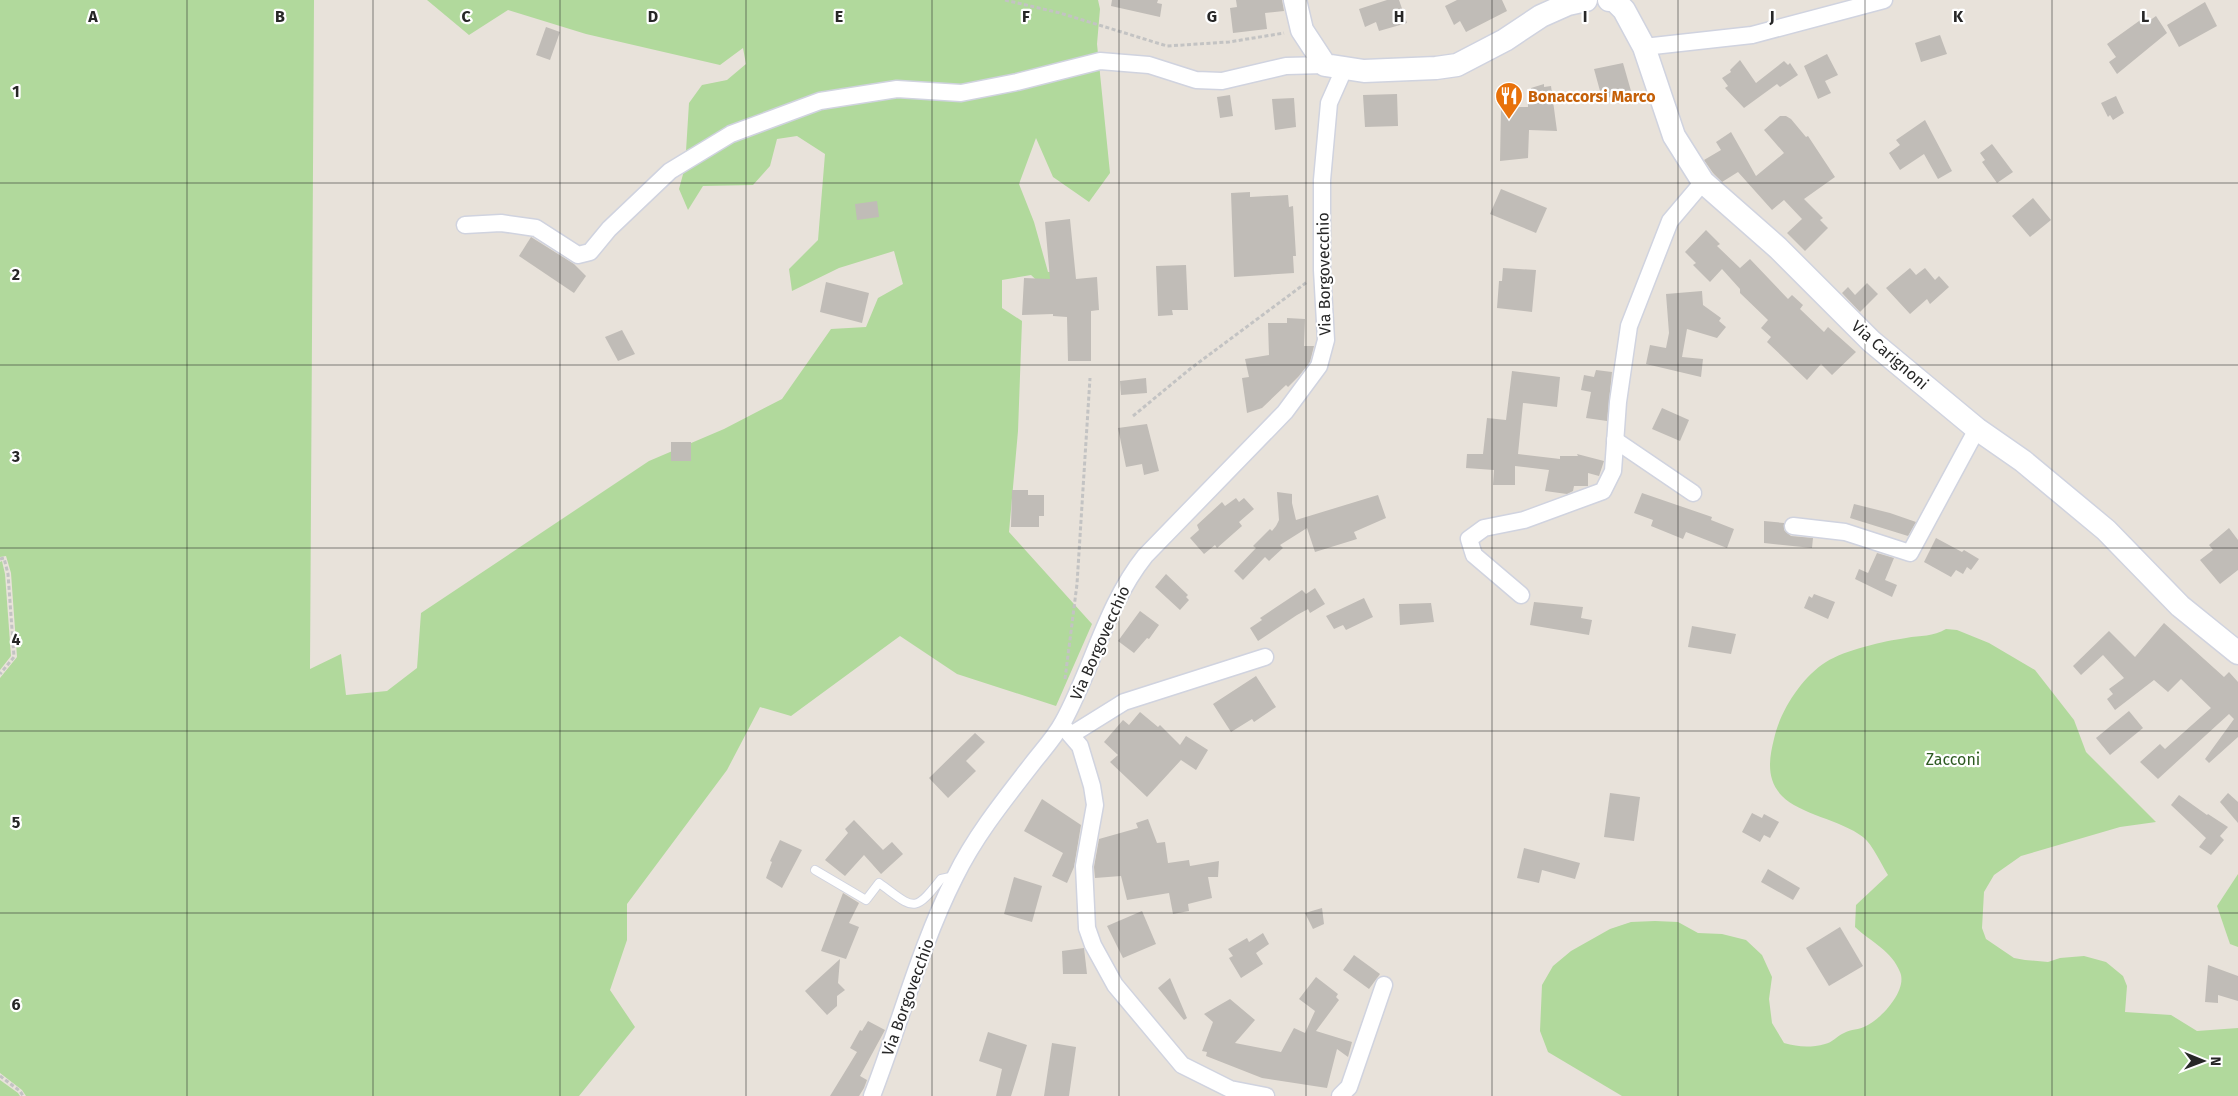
<svg xmlns="http://www.w3.org/2000/svg" width="2238" height="1096" viewBox="0 0 2238 1096" font-family="'Fira Sans',sans-serif">
<rect width="100%" height="100%" fill="#e8e2da"/>
<g fill="#b1d99c">
<path d="M0,0h314l-4,669 31,-15 5,41 41,-4 30,-23 4,-55 228,-152 75,-32 58,-30 49,-70 35,-2 12,-29 25,-14 -9,-33 -55,17 -47,23 -3,-22 29,-29 7,-86 -28,-18 -20,3 -7,27 -17,19 -50,1 -15,24 -9,-21 6,-22 4,-64 13,-18 25,-5 19,-16 -3,-16 -23,17 -134,-31 -78,-24 -39,25 -42,-35h671l2,9 -3,35 13,129 -21,29 -36,-25 -17,-39 -17,46 15,38 14,50 13,-1 -17,16 -13,-12 -29,5v28l20,13 -4,110 -9,101 83,92 -36,82 -99,-32 -57,-38 -109,80 -31,-9 -33,63 -100,134v36l-17,50 25,37 -56,69h-553l-4,-6 -22,-17v-395l17,-21 -6,-84 -5,-17 -6,1z"/>
<path d="M2,561l3,13 6,82 -11,14v-108z"/>
<path d="M1946,629l11,1 32,13 46,27 39,50 12,32 70,70 -36,5 -99,29 -27,19 -10,17 -2,36 4,11 28,19 11,2 23,2 12,-4 24,-2 22,6 17,14 4,10 -2,26 46,3 26,16 41,-3v68h-616l-74,-44 -8,-21 2,-46 11,-19 18,-15 39,-22 21,-7 24,-1 23,1 20,11 24,1 24,6 16,15 10,22 -3,22 3,24 12,20c14,4 26,5 41,1 7,-1 12,-8 19,-11 7,-4 15,-3 22,-7 15,-7 42,-36 34,-54 -8,-21 -29,-30 -45,-45l1,-22 32,-30c-7,-11 -15,-30 -25,-38 -22,-17 -64,-23 -81,-41 -16,-17 -13,-37 -8,-57 6,-28 28,-62 52,-77 19,-12 58,-21 80,-24 15,-3 27,-1 40,-9z"/>
<path d="M2238,874v73l-8,-3 -13,-38z"/>
<path d="M0,1080l18,13 2,3h-20z"/>
</g>
<g fill="#c0bcb7">
<path d="M1112,0h46l-1,3 5,1 -2,13 -49,-11z"/>
<path d="M1236,0h46l2,11 -19,2 2,16 -34,4 -3,-25 7,-1z"/>
<path d="M1387,0h12l8,23 -28,8 -3,-9 -11,5 -6,-18z"/>
<path d="M1457,0h45l5,11 -41,21 -6,-11 -6,4 -9,-19z"/>
<path d="M2205,2l12,24 -38,21 -12,-22z"/>
<path d="M2146,16l3,5 7,-5 11,17 -50,41 -8,-12 7,-5 -9,-13z"/>
<path d="M546,27l14,5 -10,28 -14,-5z"/>
<path d="M1940,35l7,19 -26,8 -6,-19z"/>
<path d="M1827,54l11,21 -13,6 6,12 -13,6 -14,-33z"/>
<path d="M1740,60l16,23 28,-22 4,4 2,-2 8,12 -18,12 -3,-3 -33,24 -19,-20 3,-2 -6,-8 9,-6 -1,-2z"/>
<path d="M1623,63l8,28 -27,8 -2,-9 -2,1 -6,-22z"/>
<path d="M1544,84v3l7,-1 6,45 -28,-1 -1,28 -28,3 1,-54h27v-11l3,-1v-7z"/>
<path d="M1397,94l1,32 -33,1 -2,-32z"/>
<path d="M1230,95l3,21 -13,2 -3,-21z"/>
<path d="M2116,96l8,17 -11,7 -3,-5 -2,2 -7,-14z"/>
<path d="M1294,98l2,29 -21,3 -3,-31z"/>
<path d="M1780,116h6l5,3 15,18 2,-1 27,41 -31,22 19,19 -3,2 8,8 -23,23 -18,-18 15,-14 -18,-19 -12,10 -34,-38 -16,10 -9,-9 -9,-13 17,-10 -5,-8 15,-10 25,44 28,-23 -20,-23z"/>
<path d="M1925,120l27,51 -14,8 -14,-25 -24,16 -11,-17 11,-8 -4,-5z"/>
<path d="M1992,144l21,28 -16,11 -15,-21 3,-2 -5,-7z"/>
<path d="M1501,189l46,19 -11,25 -46,-19z"/>
<path d="M1250,192v5l38,-2 1,12 4,-1 3,50h-3l1,17 -60,4 -3,-84z"/>
<path d="M2033,198l18,22 -21,17 -18,-21z"/>
<path d="M877,201l2,16 -22,3 -2,-16z"/>
<path d="M1070,219l6,60 21,-2 2,33 -8,1v50h-23l-1,-44 -14,-1v-2l-31,1 2,-37 26,1 -5,-57z"/>
<path d="M1706,230l14,14 -3,2 23,22 10,-9 38,40 4,-4 11,10 -3,4 24,23 4,-5 28,25 -24,23 -11,-11 -14,16 -40,-38 4,-5 -10,-9 7,-8 -28,-27v-4l-18,-20 -12,13 -17,-17 3,-2 -11,-11z"/>
<path d="M531,237l43,27 12,12 -12,17 -55,-37z"/>
<path d="M1186,265l2,45h-16l1,5 -15,1 -2,-50z"/>
<path d="M1503,268l33,2 -4,42 -35,-4 2,-27h3z"/>
<path d="M1910,268l6,7 9,-7 10,12 4,-4 10,11 -19,17 -3,-5 -17,15 -24,-26z"/>
<path d="M826,282l43,11 -7,30 -42,-11z"/>
<path d="M1867,283l11,11 -18,18 -18,-19 6,-6 7,8z"/>
<path d="M1702,291l1,14 18,13 -2,3 7,6 -9,11 -30,-9 -5,28 21,2 -2,18 -55,-13 4,-19 16,3 3,-15 -3,-39z"/>
<path d="M1287,318l18,1 -1,27h10l-4,16 -11,14 -11,11 -2,-2 -24,23 -15,5 -5,-35 7,-1 -4,-18 24,-4 -1,-32h19z"/>
<path d="M622,330l13,24 -17,7 -13,-24z"/>
<path d="M1596,370l16,2 -5,49 -21,-3 5,-26 -10,-2 3,-15 10,2z"/>
<path d="M1512,371l48,6 -3,30 -34,-4 -5,51 42,5v-3h18l-1,-2 27,7 -5,15 -11,-3v13h-14l-1,5 -6,3 -22,-3 4,-21 -34,-4v19h-22l1,-15 -28,-2 1,-14h16l4,-36 19,2z"/>
<path d="M1146,378l1,15 -26,2 -1,-14z"/>
<path d="M1662,408l27,12 -9,21 -28,-12z"/>
<path d="M1147,424l12,47 -15,4 -2,-11 -16,3 -8,-39z"/>
<rect x="671" y="442" width="20" height="19"/>
<path d="M1012,490h16v5h16v21h-5v11h-28z"/>
<path d="M1277,492l15,2v9l4,17 82,-25 8,23 -32,14 3,7 -42,13 -8,-24 -27,17 3,3 -14,13 -4,-4 -22,23 -9,-9 22,-23 -3,-2 17,-17 2,2 4,-5 3,-6z"/>
<path d="M1642,493l70,24 -1,3 23,9 -7,19 -41,-16 -3,7 -32,-13 2,-6 -19,-7z"/>
<path d="M1236,498l3,4 5,-4 10,11 -15,13 3,4 -25,22 -2,-3 -11,9 -14,-16 9,-8 -2,-5 25,-23 3,4z"/>
<path d="M1854,504l36,9 26,9 -8,14 -58,-18z"/>
<path d="M1764,521l20,2v7l7,6 22,2 -1,10 -48,-5z"/>
<path d="M2229,528l9,12v30l-18,14 -20,-24 13,-10 -4,-5z"/>
<path d="M1936,538l26,14 2,-2 15,9 -8,11 -4,-3 -4,7 -7,-4 -5,7 -27,-15z"/>
<path d="M1877,553l17,5 -9,22 12,5 -5,12 -37,-18 4,-10 9,4z"/>
<path d="M1166,574l22,21 -2,2 3,3 -9,10 -25,-23z"/>
<path d="M1315,588l10,16 -15,9 -2,-4 -11,6 -39,26 -8,-13 12,-8 -2,-2 42,-28 4,4z"/>
<path d="M1814,594l21,8 -7,17 -24,-11 5,-12 3,2z"/>
<path d="M1364,598l9,19 -27,13 -3,-5 -9,4 -8,-13z"/>
<path d="M1534,602l49,5 -2,11 11,2 -3,15 -59,-10z"/>
<path d="M1431,603l3,19 -34,3 -1,-21z"/>
<path d="M1140,611l19,14 -10,14 -2,-1 -13,15 -16,-12z"/>
<path d="M2164,623l60,54 5,-5 9,10v55l-29,26 -4,-4 29,-40 -5,-5 -71,65 -18,-17 20,-18 5,5 46,-41 -30,-29 -13,13 -14,-12 -39,30 -8,-11 6,-5 -4,-5 15,-11 -11,-12 -10,-11 -22,20 -8,-9 36,-35 26,26z"/>
<path d="M1692,626l44,8 -5,20 -43,-7z"/>
<path d="M1256,676l20,31 -22,15 -2,-3 -21,13 -18,-28z"/>
<path d="M2129,711l14,17 -33,27 -14,-17z"/>
<path d="M1140,712l18,15 2,-2 20,20 6,-9 22,14 -12,20 -15,-10 -34,37 -37,-35 8,-7 -14,-13 19,-22 6,5z"/>
<path d="M975,733l10,9 -19,19 10,10 -28,27 -19,-20z"/>
<path d="M1610,793l30,4 -6,44 -30,-4z"/>
<path d="M2228,793l10,9v21l-18,-21z"/>
<path d="M2179,795l28,20 1,-1 20,13 -8,9 4,4 -13,15 -12,-8 7,-9 -35,-33z"/>
<path d="M1042,799l39,26 -7,42 -7,16 -15,-7 11,-23 -39,-22z"/>
<path d="M1752,813l10,5 2,-4 15,8 -9,16 -6,-3 -4,7 -18,-10z"/>
<path d="M1148,819l9,24 8,-1 3,21 21,-3 1,6 29,-5 -1,16h-10l4,21 -24,6 1,7 -16,3 -4,-21 -42,7 -6,-24 -26,2 -1,-11 5,-28 39,-11 -2,-5z"/>
<path d="M854,820l29,30 9,-8 11,12 -22,20 -17,-19 -19,21 -20,-16 23,-27 -3,-4z"/>
<path d="M780,840l22,10 -20,38 -16,-10 6,-16 -2,-1z"/>
<path d="M1524,848l56,15 -5,16 -33,-9 -3,13 -22,-5z"/>
<path d="M1768,869l32,19 -7,12 -32,-18z"/>
<path d="M1014,877l28,9 -10,36 -28,-8z"/>
<path d="M843,893l16,10 -10,20 10,4 -13,32 -25,-8z"/>
<path d="M1322,908l2,16 -11,5 -8,-16z"/>
<path d="M1142,911l14,33 -33,14 -16,-32z"/>
<path d="M1840,927l23,39 -34,20 -23,-38z"/>
<path d="M1263,933l6,11 -13,9 7,11 -22,14 -12,-20 4,-2 -5,-7 19,-11 2,4z"/>
<path d="M1084,948l3,26h-24l-1,-23z"/>
<path d="M1354,955l26,19 -11,15 -26,-19z"/>
<path d="M840,959l-2,24 7,7 -8,6v10l-10,9 -22,-24z"/>
<path d="M2208,965l30,11v25l-20,-6v8l-13,-1z"/>
<path d="M1316,977l22,17 -2,3 3,3 -23,31 36,11 -4,15 -11,-8 -10,39 -65,-10 -56,-22 1,-4 -5,-1 11,-29 -9,-8 26,-15 25,21 -20,23 46,9 13,-24 11,5 10,-22 -16,-12z"/>
<path d="M1170,978l17,40 -3,2 -26,-32z"/>
<path d="M868,1021l17,9 -25,46 7,4 -3,8 -5,8h-29l27,-44 -7,-4 10,-18 2,1z"/>
<path d="M988,1032l39,13 -16,51h-15l6,-27 -23,-8z"/>
<path d="M1052,1043l24,4 -7,49h-25z"/>
</g>
<g fill="none" stroke-linecap="round" stroke-linejoin="round">
<defs>
<path id="lane" d="M815,870l51,30 13,-17c35,25 34,32 62,-4l14,-3"/>
<g id="street">
<path d="M1644,47l108,-12 132,-35"/>
<path d="M465,225l36,-2 35,5 42,27 12,-3 19,-23 61,-58 61,-37 89,-33 77,-12 64,4 56,-11 83,-21 49,4 47,15 26,1 64,-15 39,-1"/>
<path d="M1615,440l78,53"/>
<path d="M1793,526l52,6 65,21 67,-124"/>
<path d="M1521,595l-47,-40 -5,-16 15,-11 40,-8 79,-29 10,-20 5,-69 11,-76 41,-105 33,-39"/>
<path d="M1062,725l18,21 12,40 3,19 -11,61 3,62 6,17 22,40 67,80 48,24 36,7"/>
<path d="M1071,735l53,-33 141,-45"/>
<path d="M872,1096c28,-72 48,-150 83,-219 20,-41 49,-77 77,-113 10,-13 23,-27 31,-42 30,-55 43,-117 82,-166l140,-144 34,-46 7,-26 -4,-70v-90l7,-77 16,-36"/>
<path d="M1340,1096l9,-9 35,-102"/>
</g>
<g id="secondary">
<path d="M1295,0l7,30 23,35 39,6 72,-3 21,-3 48,-25 36,-24 27,-12 18,-4"/>
<path d="M1609,0h5l10,10 20,37 30,89 29,46 75,66 93,93 106,88 46,32 83,69 74,76 58,47"/>
</g>
</defs>
<use href="#lane" stroke="#d0d3df" stroke-width="10"/>
<use href="#street" stroke="#d0d3df" stroke-width="19"/>
<use href="#secondary" stroke="#d0d3df" stroke-width="25"/>
<g stroke="#c3c3c3" stroke-width="3" stroke-dasharray="4 2.5" stroke-linecap="butt">
<path d="M1005,0l55,13 107,33 62,-4 55,-9"/>
<path d="M1133,416l57,-47 117,-87"/>
<path d="M0,559l4,-1 4,16 6,83 -14,17"/>
<path d="M1065,679l12,-95 13,-206"/>
<path d="M0,1076l20,15 3,5"/>
</g>
<use href="#lane" stroke="#fff" stroke-width="8"/>
<use href="#street" stroke="#fff" stroke-width="16"/>
<use href="#secondary" stroke="#fff" stroke-width="22"/>
</g>
<path fill="none" stroke="#272727" stroke-width="1" stroke-opacity="0.55" d="M187,0v1096M373,0v1096M560,0v1096M746,0v1096M932,0v1096M1119,0v1096M1306,0v1096M1492,0v1096M1678,0v1096M1865,0v1096M2052,0v1096M0,183h2238M0,365h2238M0,548h2238M0,731h2238M0,913h2238"/>
<defs>
<symbol id="restaurant-pin" viewBox="-11 -11 22 30"><path d="M0 17L-7.5 6A9.5 9.5 0 1 1 7.5 6Z" fill="#e8710a" stroke="#fff"/><path d="M-5-6h1v4h1v-4h1v4h1v-4h1v5L-1.5 .5V6h-2V.5L-5-1ZM5-6V6H3V1.5H1.5Q1.5-4 5-6Z" fill="#fff"/></symbol>
</defs>
<g fill-rule="evenodd">
<use href="#restaurant-pin" x="1493" y="80" width="32" height="43"/>
</g>
<g text-anchor="middle" dominant-baseline="central" stroke-width="4.5" stroke-linejoin="round" paint-order="stroke">
<g font-size="16" font-weight="bold" fill="#c56008" stroke="#fff" text-anchor="start">
<text x="1528" y="96">Bonaccorsi Marco</text>
</g>
<g font-size="16" fill="#272727" stroke="#fff">
<text transform="translate(1324 274) rotate(-91)">Via Borgovecchio</text>
<text transform="translate(1890 355) rotate(41)">Via Carignoni</text>
<text transform="translate(1100 643) rotate(-66)">Via Borgovecchio</text>
<text transform="translate(908 997) rotate(-70)">Via Borgovecchio</text>
</g>
<g font-size="16" fill="#2d5a21" stroke="#fff">
<text x="1953" y="759">Zacconi</text>
</g>
</g>
<g font-size="16" text-anchor="middle" font-weight="bold" fill="#272727" stroke="#fff" stroke-width="4.5" stroke-linejoin="round" paint-order="stroke">
<text x="93" y="22">A</text>
<text x="280" y="22">B</text>
<text x="466" y="22">C</text>
<text x="653" y="22">D</text>
<text x="839" y="22">E</text>
<text x="1026" y="22">F</text>
<text x="1212" y="22">G</text>
<text x="1399" y="22">H</text>
<text x="1585" y="22">I</text>
<text x="1772" y="22">J</text>
<text x="1958" y="22">K</text>
<text x="2145" y="22">L</text>
<text x="16" y="97">1</text>
<text x="16" y="280">2</text>
<text x="16" y="462">3</text>
<text x="16" y="645">4</text>
<text x="16" y="828">5</text>
<text x="16" y="1010">6</text>
</g>
<g transform="translate(2203 1061) rotate(91)" stroke="#ffffff" stroke-width="4" paint-order="stroke">
<path d="M0-4L9 19L0 12L-9 19Z" fill="#272727"/>
<text y="-8" font-size="14" font-weight="bold" text-anchor="middle" fill="#272727">N</text>
</g>
</svg>
